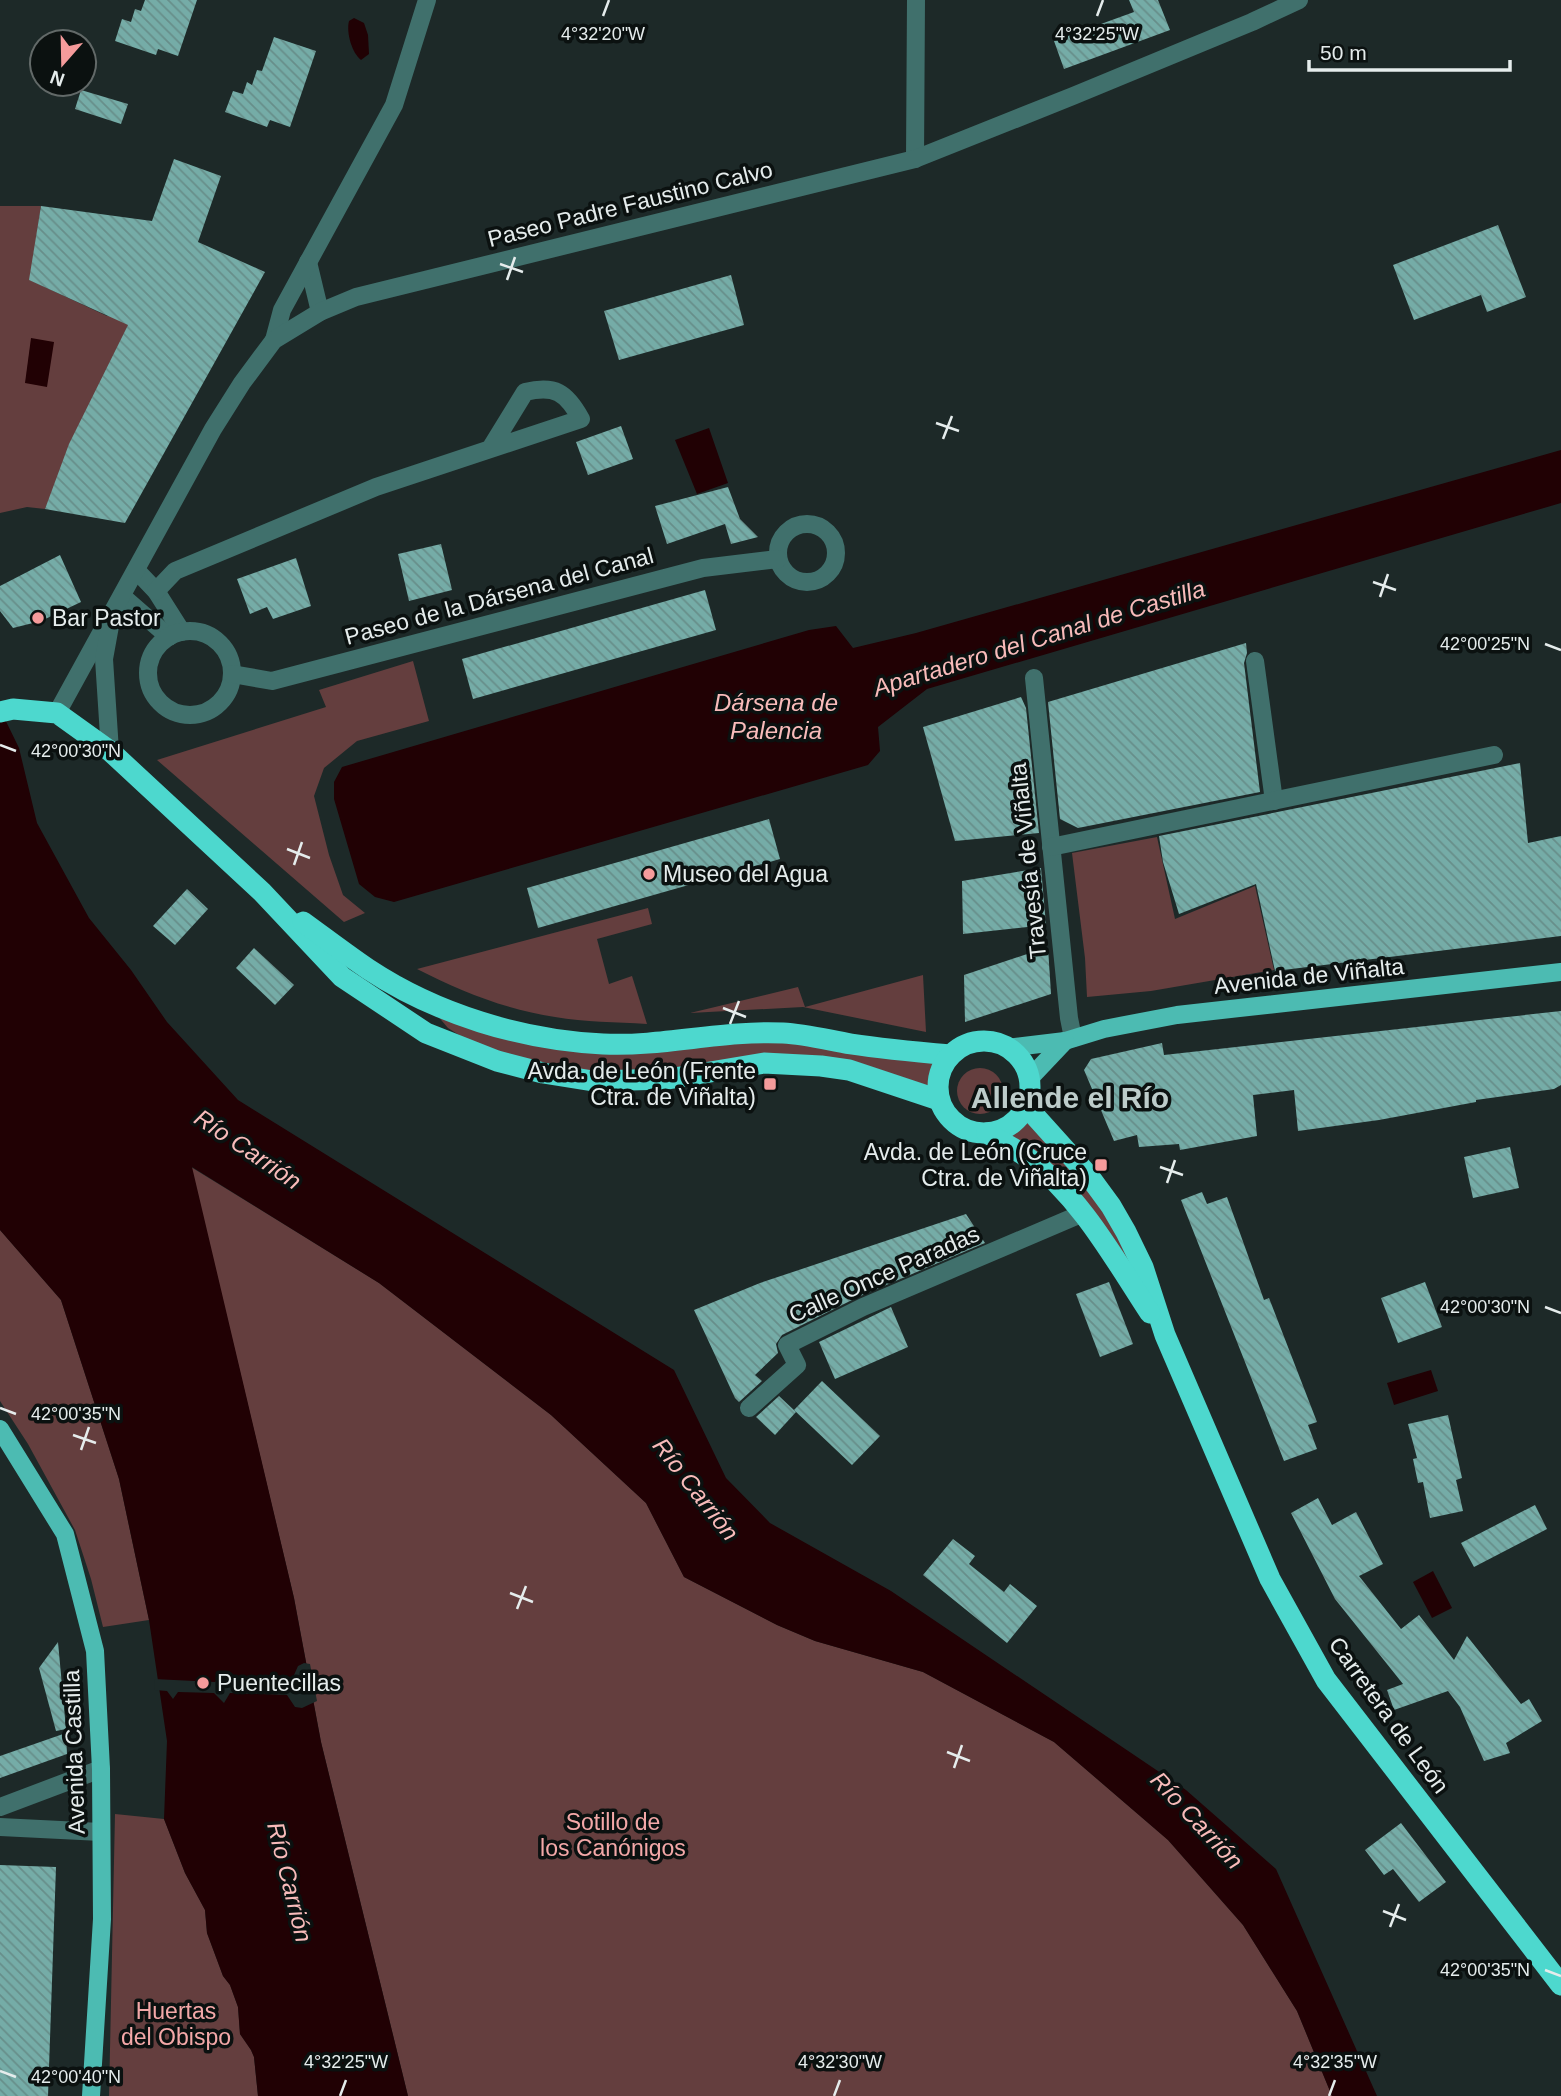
<svg xmlns="http://www.w3.org/2000/svg" width="1561" height="2096" viewBox="0 0 1561 2096" font-family="Arial,sans-serif">
<defs>
<pattern id="building-back-hatch" width="6" height="6" patternUnits="userSpaceOnUse" patternTransform="scale(1.75)"><rect width="6" height="6" fill="#75aca7"/><path d="M-1 5l2 2M0 0l6 6M5-1l2 2" fill="none" stroke="#678e8a"/></pattern>
</defs>
<rect width="100%" height="100%" fill="#1d2928"/>
<g fill="#643e3e">
<path d="M0,206h41l-11,74 77,36 31,-12 -93,205 -18,-2 -27,6z"/>
<path d="M413,661l16,60 -72,20 -33,27 -10,28 15,59 14,40 22,18 -21,9 -187,-162 169,-53 -7,-17z"/>
<path d="M1157,837l18,82 80,-33 19,84 -123,21 -64,6 -2,-39 -13,-105z"/>
<path d="M648,908l4,16 -55,15 12,45 23,-8 15,48c-31,-2 -62,-2 -92,-7 -48,-7 -95,-26 -138,-48z"/>
<path d="M923,975l3,57 -123,-25 -113,6 108,-26 7,20z"/>
<path d="M424,1000l123,38 187,-6 210,32 -6,24 1,12 -118,-34 -151,13 -170,-18 -52,-33z"/>
<circle cx="980" cy="1091" r="23"/>
<path d="M1026,1106l63,70 76,159 -61,-91 -105,-113 11,-6z"/>
<path d="M191,1167l188,116 172,132 95,88 38,74 93,48 38,16 108,31 131,70 114,98 75,85 54,86 35,85h-924l-87,-354 -27,-144z"/>
<path d="M0,1230l61,70 58,179 30,141 -46,7 -12,-48 -16,-49 -47,-86 -28,-43z"/>
<path d="M115,1814l49,5 21,54 20,37 2,23 16,43 7,9 8,22 2,27 11,16 3,7 4,39h-149z"/>
</g>
<g fill="#210104">
<path d="M354,18l10,5 4,12 1,19 -8,6c-9,-7 -15,-27 -12,-39z"/>
<path d="M31,338l23,4 -7,45 -22,-4z"/>
<path d="M709,428l19,55 -31,11 -22,-54z"/>
<path d="M1561,450v53l-634,186 -49,38 2,24 -12,14 -474,137 -19,-5 -16,-13 -25,-85v-17l8,-15 467,-137 27,-4 17,22 63,-15z"/>
<path d="M0,709l19,39 18,75 52,95 42,52 36,52 71,78 436,270 52,108 44,45 121,68 295,199 90,79 101,227h-45l-35,-85 -54,-86 -75,-85 -114,-98 -131,-70 -108,-31 -38,-16 -93,-48 -38,-74 -95,-88 -172,-132 -187,-116 102,431 27,144 87,354h-150l-4,-39 -3,-7 -11,-16 -2,-27 -8,-22 -7,-9 -16,-43 -2,-23 -20,-37 -21,-54 3,-78 -18,-121 -30,-141 -58,-179 -61,-70z"/>
<path d="M1431,1370l7,21 -44,14 -7,-22z"/>
<path d="M1433,1571l19,37 -20,10 -19,-36z"/>
</g>
<path fill="#1d2928" d="M304,1663l6,1 7,37 -15,7 -7,-1 -8,-12 -57,-2 -6,10 -10,-10 -36,-1 -5,7 -6,-8 -12,-1 -1,-11 61,3 4,-4h7l6,4 58,2 8,-18z"/>
<g fill="url(#building-back-hatch)">
<path d="M145,0h52l-19,56 -20,-7 -2,6 -41,-14 7,-22 9,3 4,-13 6,2z"/>
<path d="M1129,0h29l12,30 -106,39 -10,-28 80,-29z"/>
<path d="M274,37l42,14 -26,76 -20,-7 -3,7 -42,-15 8,-21 10,3 4,-12 5,3 5,-15 5,1z"/>
<path d="M81,90l47,14 -7,20 -46,-15z"/>
<path d="M174,159l47,17 -23,66 67,30 -140,251 -80,-14 24,-65 59,-119 -99,-45 12,-74 111,15z"/>
<path d="M1498,225l28,72 -39,15 -6,-17 -67,25 -21,-55z"/>
<path d="M731,275l13,50 -125,35 -15,-49z"/>
<path d="M621,426l12,33 -45,16 -12,-33z"/>
<path d="M728,487l12,32 18,18 -27,7 -6,-20 -58,20 -12,-38z"/>
<path d="M441,544l11,46 -43,11 -11,-47z"/>
<path d="M60,555l21,47 -40,19 -28,7 -13,-17v-25z"/>
<path d="M296,558l15,48 -38,13 -6,-12 -17,7 -13,-35z"/>
<path d="M705,590l11,40 -243,69 -11,-40z"/>
<path d="M1246,643l1,10 -3,10 16,129 -182,36 -18,-9 -12,-117z"/>
<path d="M1021,697l5,11 13,125 -84,8 -32,-114z"/>
<path d="M1520,763l8,80 33,-7v100l-286,35 -19,-87 -77,30 -16,-52 -4,-26z"/>
<path d="M769,819l11,40 -242,69 -11,-40z"/>
<path d="M1041,868l5,57 -83,9 -1,-53z"/>
<path d="M187,889l21,20 -33,36 -22,-19z"/>
<path d="M1048,947l3,47 -86,28 -1,-47z"/>
<path d="M254,948l40,37 -19,20 -39,-37z"/>
<path d="M1561,1011v74l-7,4 -78,11v2l-97,18 -81,11 -4,-41 -41,5 4,41 -77,14 -1,-6 -40,3 -2,-12 -23,6 -30,-71 7,-11 71,-16 2,12z"/>
<path d="M1510,1147l9,41 -46,10 -9,-41z"/>
<path d="M1202,1192l5,12 20,-7 37,103 5,-2 48,124 -9,3 9,24 -33,12 -103,-261z"/>
<path d="M966,1214l19,29 -127,54 -76,38 -6,9 2,9 -23,22 7,6 -23,21 -4,-4 -41,-88 66,-27z"/>
<path d="M1109,1282l24,62 -33,13 -24,-63z"/>
<path d="M1425,1282l17,45 -44,16 -17,-45z"/>
<path d="M891,1307l17,40 -73,32 -16,-37z"/>
<path d="M822,1381l58,55 -28,29 -58,-55z"/>
<path d="M779,1396l17,16 -21,23 -19,-18z"/>
<path d="M1448,1415l14,63 -6,2 7,31 -33,7 -7,-36 -5,1 -5,-24 4,-1 -9,-34z"/>
<path d="M1318,1498l14,27 24,-13 27,52 -24,12 42,53 18,-14 35,45 13,-24 54,68 8,-5 13,22 -36,22 4,10 -26,8 -24,-54 -12,-16 -54,19 -7,-20 16,-6 -68,-85 -44,-86z"/>
<path d="M1535,1505l12,24 -73,38 -13,-24z"/>
<path d="M953,1539l22,17 -6,8 35,28 6,-8 27,22 -30,37 -84,-68z"/>
<path d="M58,1642l8,87 -10,2 -17,-63z"/>
<path d="M66,1733l1,21 -67,24v-22z"/>
<path d="M1401,1823l45,59 -27,20 -26,-33 -9,6 -19,-25z"/>
<path d="M0,1865l56,2 -8,229h-48z"/>
</g>
<g fill="none" stroke-linecap="round" stroke-linejoin="round">
<g stroke="#40706c" stroke-width="18">
<path d="M915,159l1,-159"/>
<path d="M308,262l12,50"/>
<path d="M274,340l8,-30 112,-205 33,-105"/>
<circle cx="807" cy="553" r="29"/>
<path d="M136,570l20,21 26,41"/>
<path d="M156,591l19,-20 201,-84 205,-68c-15,-27 -26,-34 -56,-27l-35,57"/>
<path d="M122,596l47,41"/>
<circle cx="190" cy="673" r="42"/>
<path d="M1255,661l19,140"/>
<path d="M232,674l40,7 431,-113 75,-9"/>
<path d="M1034,678l35,340 4,20"/>
<path d="M57,713l156,-284 29,-46 32,-43 46,-28 36,-15 559,-138 158,-63 179,-74 47,-22"/>
<path d="M110,751l-6,-92 6,-33"/>
<path d="M1051,847l443,-92"/>
<path d="M749,1408l48,-43 -10,-20 76,-38 218,-93"/>
<path d="M0,1807l101,-38"/>
<path d="M0,1827l101,5"/>
</g>
<g stroke="#4cbbb2" stroke-width="18">
<path d="M1007,1048l58,-7 39,-12 73,-14 384,-43"/>
<path d="M1029,1079l36,-38"/>
<path d="M0,1429l65,105 30,117 6,118 1,150 -11,177"/>
</g>
<g stroke="#4dd8ce" stroke-width="21">
<path d="M0,712l13,-3 44,4 53,38 152,141 80,85 84,56 71,28 46,12 50,8 75,-2 96,-16 57,3 28,4 90,30"/>
<path d="M303,922c22,16 43,32 65,47 68,45 153,71 235,75 60,3 119,-14 180,-11 22,1 45,7 68,11 33,5 66,8 100,11"/>
<circle cx="984" cy="1087" r="46"/>
<path d="M1026,1106l63,70 22,30 15,26 17,35 22,68 105,244 56,101 235,305"/>
<path d="M987,1133c13,8 29,16 41,25 53,39 87,102 122,155"/>
</g>
</g>
<path fill="none" stroke="#e5ecec" stroke-width="2.5" d="M603,16l6,-16M1097,16l6,-16M500,264l23,8M507,280l8,-23M936,423l23,8M943,439l9,-23M1373,582l23,8M1380,597l8,-23M1545,644l16,6M0,745l16,6M287,849l23,9M294,865l8,-23M723,1008l23,9M730,1024l9,-23M1160,1167l23,8M1167,1183l8,-23M1545,1307l16,6M0,1408l16,6M73,1435l23,8M81,1450l8,-23M510,1593l23,9M517,1609l9,-23M947,1752l23,9M954,1768l8,-23M1383,1911l23,9M1390,1927l9,-23M1545,1970l16,6M0,2071l16,6M340,2096l6,-16M834,2096l6,-16M1329,2096l6,-16"/>
<g fill="#f59b9b" stroke="#0b1110" stroke-width="2.5">
<circle cx="38" cy="618" r="7"/>
<circle cx="649" cy="874" r="7"/>
<rect x="763" y="1077" width="14" height="14" rx="3.5"/>
<rect x="1094" y="1158" width="14" height="14" rx="3.5"/>
<circle cx="203" cy="1683" r="7"/>
</g>
<g text-anchor="middle" dominant-baseline="central" stroke-width="7" stroke-linejoin="round" paint-order="stroke">
<g font-size="23" fill="#e5ecec" stroke="#0b1110">
<text transform="translate(630 204) rotate(-14)">Paseo Padre Faustino Calvo</text>
<text transform="translate(499 596) rotate(-15)">Paseo de la Dársena del Canal</text>
<text transform="translate(1028 861) rotate(-96)">Travesía de Viñalta</text>
<text transform="translate(1309 976) rotate(-6)">Avenida de Viñalta</text>
<text transform="translate(884 1274) rotate(-24)">Calle Once Paradas</text>
<text transform="translate(1389 1715) rotate(54)">Carretera de León</text>
<text transform="translate(74 1752) rotate(-92)">Avenida Castilla</text>
</g>
<g font-size="23" fill="#e5ecec" stroke="#0b1110" text-anchor="start">
<text x="52" y="618">Bar Pastor</text>
<text x="663" y="874">Museo del Agua</text>
<text x="756" y="1071" text-anchor="end">Avda. de León (Frente<tspan x="756" dy="26">Ctra. de Viñalta)</tspan></text>
<text x="1087" y="1152" text-anchor="end">Avda. de León (Cruce<tspan x="1087" dy="26">Ctra. de Viñalta)</tspan></text>
<text x="217" y="1683">Puentecillas</text>
</g>
<g font-size="23" fill="#f3a8a8" stroke="#0b1110">
<text x="613" y="1822">Sotillo de<tspan x="613" dy="26">los Canónigos</tspan></text>
<text x="176" y="2011">Huertas<tspan x="176" dy="26">del Obispo</tspan></text>
</g>
<g font-size="24" font-style="italic" fill="#f8bbba" stroke="#0b1110">
<text transform="translate(1039 638) rotate(-17)">Apartadero del Canal de Castilla</text>
<text x="776" y="702">Dársena de<tspan x="776" dy="28">Palencia</tspan></text>
<text transform="translate(248 1149) rotate(34)">Río Carrión</text>
<text transform="translate(696 1489) rotate(52)">Río Carrión</text>
<text transform="translate(1197 1820) rotate(47)">Río Carrión</text>
<text transform="translate(290 1882) rotate(76)">Río Carrión</text>
</g>
<g font-size="30" font-weight="bold" fill="#bdccca" stroke="#0b1110">
<text x="1070" y="1097">Allende el Río</text>
</g>
</g>
<g font-size="18" text-anchor="middle" fill="#e5ecec" stroke="#0b1110" stroke-width="7" stroke-linejoin="round" paint-order="stroke">
<text x="603" y="40">4°32'20"W</text>
<text x="1097" y="40">4°32'25"W</text>
<text x="1485" y="650">42°00'25"N</text>
<text x="76" y="757">42°00'30"N</text>
<text x="1485" y="1313">42°00'30"N</text>
<text x="76" y="1420">42°00'35"N</text>
<text x="1485" y="1976">42°00'35"N</text>
<text x="346" y="2068">4°32'25"W</text>
<text x="840" y="2068">4°32'30"W</text>
<text x="1335" y="2068">4°32'35"W</text>
<text x="76" y="2083">42°00'40"N</text>
</g>
<g transform="translate(63 63) rotate(200)"><circle r="33" fill="#0b1110" stroke="#626968" stroke-width="2"/>
<path d="M0-5L12 26L0 18L-12 26Z" fill="#f59b9b"/>
<text y="-10" font-size="19" font-weight="bold" text-anchor="middle" fill="#e5ecec">N</text>
</g>
<path d="M1309 60v10h201v-10" fill="none" stroke="#e5ecec" stroke-width="3.5"/>
<text x="1320" y="60" font-size="21" fill="#e5ecec" stroke="#0b1110" stroke-width="5" paint-order="stroke">50 m</text>
</svg>
